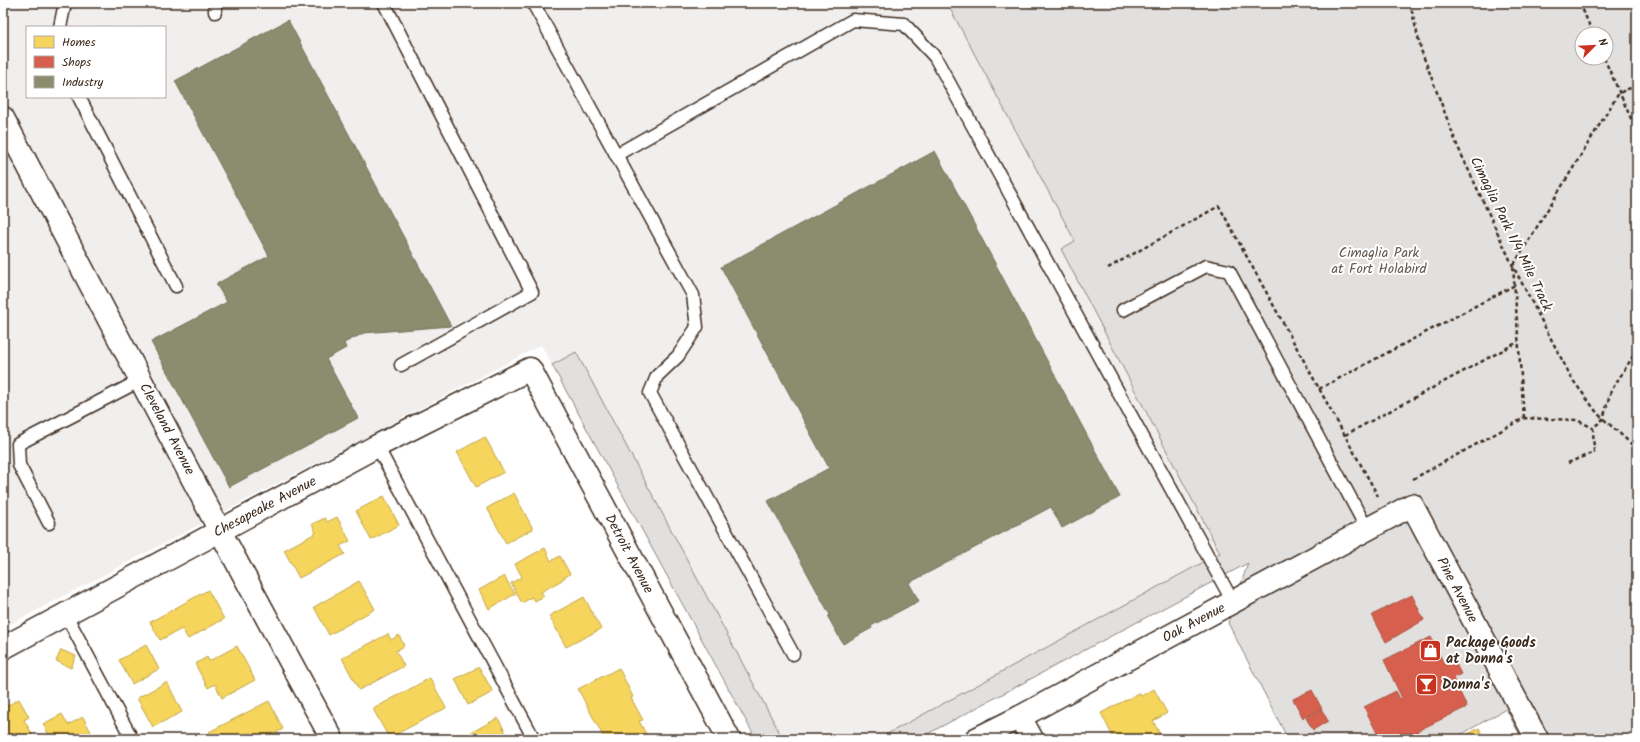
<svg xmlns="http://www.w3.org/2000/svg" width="1640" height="742" viewBox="0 0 1640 742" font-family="Kalam,sans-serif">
<rect width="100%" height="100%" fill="#fff"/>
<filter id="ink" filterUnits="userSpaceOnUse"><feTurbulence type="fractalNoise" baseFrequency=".025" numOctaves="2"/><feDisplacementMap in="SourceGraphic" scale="8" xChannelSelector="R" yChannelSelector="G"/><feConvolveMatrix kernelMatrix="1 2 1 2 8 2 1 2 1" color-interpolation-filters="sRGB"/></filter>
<g filter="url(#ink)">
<path fill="#f1efee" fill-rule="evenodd" d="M3,3h944l291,540 -320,196h-162l-215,-394 -538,283zM27,27h138v70h-138z"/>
<g fill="#e2e0de" stroke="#8e857e" fill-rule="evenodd">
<path d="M947,3h690v736h-115l-16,-30 -53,30h-165l-60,-116 20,-60 -330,176h-40l342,-186 -159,-304 14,-8zM1582,34h24v24h-24z"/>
<path d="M576,352l207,387h-27l-204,-374z"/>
</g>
<g fill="#f6d55c" stroke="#bea249">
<path d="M485,437l19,35 -28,15 -19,-35z"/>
<path d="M514,493l19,36 -27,14 -19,-35z"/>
<path d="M384,496l15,29 -28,15 -15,-29z"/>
<path d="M337,517l13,24 -10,5 5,8 -46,24 -15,-28 32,-17 -4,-9 13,-6 2,4z"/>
<path d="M545,548l6,13 9,-5 10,18 -8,5v1l-21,12 3,4 -9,5 -3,-4 -10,6 -11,-20 11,-6 -7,-13z"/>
<path d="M504,576l11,18 -26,15 -10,-19z"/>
<path d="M359,581l16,28 -46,26 -15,-28z"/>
<path d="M208,590l16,29 -36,20 -6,-10 -22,11 -10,-18z"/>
<path d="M584,597l17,32 -35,18 -17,-31z"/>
<path d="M388,634l3,6 8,-5 5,11 -8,5 8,15 -45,24 -17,-32z"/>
<path d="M146,645l13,24 -27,15 -13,-24z"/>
<path d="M237,646l18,34 -33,18 -7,-14 -7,4 -13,-24 12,-7 2,4z"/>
<path d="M61,650l15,6 -5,12 -15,-7z"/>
<path d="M479,667l14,25 -25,13 -13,-26z"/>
<path d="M619,668l14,29 -2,1 12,22 -4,1 8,15 -6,3h-39l2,-1 -26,-49z"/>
<path d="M430,678l16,30 -57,30 -16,-29z"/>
<path d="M167,682l15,30 -29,15 -16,-29z"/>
<path d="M1154,689l13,24 -14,8 8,15 -5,3h-42l-13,-26 38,-20 2,3z"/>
<path d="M19,699l10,18 -5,3 11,19h-32v-31z"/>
<path d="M269,701l14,28 -18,10h-52l-4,-7z"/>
<path d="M62,714l6,11 15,-8 8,15 -13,7h-27l-8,-15z"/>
<path d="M498,718l11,21h-50z"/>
<path d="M1479,728l6,11h-26z"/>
</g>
<g fill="#d6604d" stroke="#a8503f">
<path d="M1412,595l12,25 -38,22 -14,-27z"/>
<path d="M1431,637l13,27 10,-5 3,7 4,8 -8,4 14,29 -50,24 3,8h-40l-16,-32 32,-16 4,8 2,-1 -18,-38z"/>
<path d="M1312,690l10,19 -19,9 -10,-19z"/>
<path d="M1322,710l6,11 -15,9 -7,-12z"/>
</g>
<g fill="#8c8c6e" stroke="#746f56">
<path d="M288,20l163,306 -87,7 -20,10 2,5 -20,11 32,59 -129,69 -78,-145 76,-40 -11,-18 53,-28 -94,-175z"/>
<path d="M935,151l185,346 -58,31 -11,-21 -142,76 10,18 -48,25 1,2 -29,16 -15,-27 2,-2 -62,-114 61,-33 -108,-201z"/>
</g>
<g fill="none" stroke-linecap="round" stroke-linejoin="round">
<defs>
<g id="service">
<path d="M384,3l148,289 -131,73"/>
<path d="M533,3l160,292 4,32 -19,29 -21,20 -7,17 143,261"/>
<path d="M215,12v-9"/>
<path d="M60,27l5,-24"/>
<path d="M79,97l97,189"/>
<path d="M616,155l237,-135 51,4 31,33 298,545"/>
<path d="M1123,310l83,-44 23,5 138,258"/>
<path d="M377,446l157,293"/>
<path d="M49,523l-30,-58 -1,-21 123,-64"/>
<path d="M66,615l66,124"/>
</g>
<g id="minor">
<path d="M3,118l217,413 112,208"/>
<path d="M3,648l374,-202 153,-77 199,370"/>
<path d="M1020,717l12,22"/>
<path d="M976,739l44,-22 392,-212 125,234"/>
</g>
</defs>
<use href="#service" stroke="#3b2a1e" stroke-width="15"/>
<use href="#minor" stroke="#3b2a1e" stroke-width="25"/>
<g stroke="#3b2a1e" stroke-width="2.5" stroke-dasharray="4 3" stroke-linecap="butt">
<path d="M1410,3l11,47 36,95 56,121 59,113 26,35 39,35"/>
<path d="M1580,3l13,31"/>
<path d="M1604,58l33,74"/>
<path d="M1108,268l111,-62 159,290"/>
<path d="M1319,389l196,-104"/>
<path d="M1524,418l-11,-152 106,-173 18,-8"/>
<path d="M1345,435l173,-93"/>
<path d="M1568,463l26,-11 -1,-24 10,-9 8,-28 26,-41"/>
<path d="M1413,479l111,-61 53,2 16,8"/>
</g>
<use href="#service" stroke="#fff" stroke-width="12"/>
<use href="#minor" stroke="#fff" stroke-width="22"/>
</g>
</g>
<defs>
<symbol id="shop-square" viewBox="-11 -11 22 22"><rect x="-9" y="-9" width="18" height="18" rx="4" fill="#c8321e" stroke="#fff"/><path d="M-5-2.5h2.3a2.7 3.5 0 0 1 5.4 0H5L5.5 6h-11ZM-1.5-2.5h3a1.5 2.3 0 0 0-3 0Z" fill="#fff"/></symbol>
<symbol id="bar-square" viewBox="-11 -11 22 22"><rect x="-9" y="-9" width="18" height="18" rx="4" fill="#c8321e" stroke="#fff"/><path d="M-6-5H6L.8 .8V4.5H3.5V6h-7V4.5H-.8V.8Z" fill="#fff"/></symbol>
</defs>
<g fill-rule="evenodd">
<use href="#shop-square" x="1418" y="638" width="25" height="25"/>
<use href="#bar-square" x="1414" y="672" width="25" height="25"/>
</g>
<g text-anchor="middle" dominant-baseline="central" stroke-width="4" stroke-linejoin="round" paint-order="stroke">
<g font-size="14" fill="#3b2a1e" stroke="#fff">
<text transform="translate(1511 234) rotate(64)">Cimaglia Park 1/4 Mile Track</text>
<text transform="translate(167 429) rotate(62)">Cleveland Avenue</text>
<text transform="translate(265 507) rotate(-28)">Chesapeake Avenue</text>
<text transform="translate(629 554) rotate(62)">Detroit Avenue</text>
<text transform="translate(1457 590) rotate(62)">Pine Avenue</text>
<text transform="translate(1194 623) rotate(-28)">Oak Avenue</text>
</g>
<g font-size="14" fill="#65584e" stroke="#fff">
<text x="1379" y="253">Cimaglia Park<tspan x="1379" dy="16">at Fort Holabird</tspan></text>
</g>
<g font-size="14" font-weight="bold" fill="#3b2a1e" stroke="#fff" text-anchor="start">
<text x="1446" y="643">Package Goods<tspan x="1446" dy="16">at Donna's</tspan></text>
<text x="1442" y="685">Donna's</text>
</g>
</g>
<rect width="1640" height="742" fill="none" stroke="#fff" stroke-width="16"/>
<rect x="8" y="8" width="1624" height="726" fill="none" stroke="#3b2a1e" stroke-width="1.5" filter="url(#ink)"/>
<rect x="26" y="26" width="140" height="72" fill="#ffffff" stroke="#b1aaa5"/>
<rect x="34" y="36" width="20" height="12" fill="#f6d55c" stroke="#b1aaa5"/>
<text x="62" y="46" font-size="12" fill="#3b2a1e">Homes</text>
<rect x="34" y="56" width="20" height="12" fill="#d6604d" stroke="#b1aaa5"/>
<text x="62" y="66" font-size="12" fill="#3b2a1e">Shops</text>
<rect x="34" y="76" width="20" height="12" fill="#8c8c6e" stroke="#b1aaa5"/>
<text x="62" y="86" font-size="12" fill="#3b2a1e">Industry</text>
<g transform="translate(1594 46) rotate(66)"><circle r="19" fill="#ffffff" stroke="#b1aaa5"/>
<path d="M0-3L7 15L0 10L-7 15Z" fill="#c8321e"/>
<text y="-6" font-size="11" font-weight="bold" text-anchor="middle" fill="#3b2a1e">N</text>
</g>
</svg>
